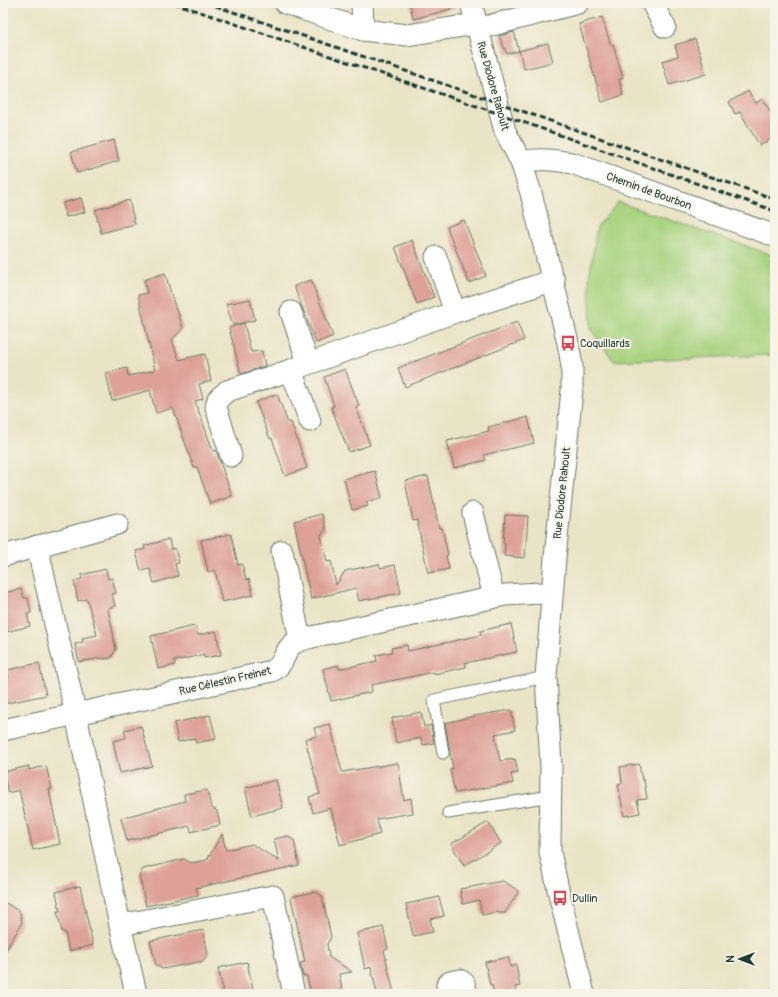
<svg xmlns="http://www.w3.org/2000/svg" width="778" height="997" viewBox="0 0 778 997" font-family="Pangolin,sans-serif">
<rect width="100%" height="100%" fill="#f7f3e8"/>
<filter id="ink" filterUnits="userSpaceOnUse"><feTurbulence type="fractalNoise" baseFrequency=".025" numOctaves="2"/><feDisplacementMap in="SourceGraphic" scale="8" xChannelSelector="R" yChannelSelector="G"/><feConvolveMatrix kernelMatrix="1 2 1 2 8 2 1 2 1" color-interpolation-filters="sRGB"/></filter>
<filter id="wash" filterUnits="userSpaceOnUse"><feTurbulence type="fractalNoise" baseFrequency=".012" numOctaves="4" result="noise"/><feDisplacementMap in="SourceGraphic" scale="16" xChannelSelector="R" yChannelSelector="G"/><feGaussianBlur stdDeviation="0.9" result="paint"/><feColorMatrix in="noise" values="0 0 0 0 0 0 0 0 0 0 0 0 0 0 0 0 0 1.4 0 .05"/><feComposite in="paint" operator="in"/></filter>
<g filter="url(#wash)">
<rect width="100%" height="100%" fill="#eae4c6"/>
<path fill="#a8d37f" stroke="#64885a" d="M618,202l157,54v97l-1,2 -160,6 -23,-31 -2,-52 8,-51z"/>
<g id="blocks">
<g fill="#dea198">
<path d="M410,3h44l1,5 -42,11z"/>
<path d="M602,17l9,29 2,-1 10,33 -4,1 4,16 -21,7 -23,-78z"/>
<path d="M514,32l5,19 -12,3 -8,-18z"/>
<path d="M695,39l11,35 -37,11 -7,-24 16,-5 -3,-11z"/>
<path d="M548,43l5,19 -29,7 -5,-18z"/>
<path d="M748,91l8,12 6,-4 10,15 3,2v20l-15,10 -20,-34 -5,2 -6,-12z"/>
<path d="M114,140l5,21 -42,12 -6,-21z"/>
<path d="M81,198l4,14 -19,5 -3,-14z"/>
<path d="M129,200l6,24 -34,9 -6,-23z"/>
<path d="M464,220l22,56 -17,7 -22,-56z"/>
<path d="M412,240l22,57 -17,7 -22,-57z"/>
<path d="M165,273l11,37h1l6,18 -11,12 7,20 26,-6 6,27 -12,3 4,15 -8,2 18,50 3,-1 16,46 -22,8 -13,-37 -3,1 -21,-60 -17,5 -6,-23 -38,11 -6,-28 21,-5 1,8 27,-6 -17,-75 9,-2 -3,-13z"/>
<path d="M311,280l22,56 -17,7 -22,-57z"/>
<path d="M250,299l5,21 -22,5 -7,-21z"/>
<path d="M517,322l7,18 -119,47 -7,-19z"/>
<path d="M244,323l7,29 11,-1 3,15 -24,8 -12,-46z"/>
<path d="M345,369l14,37 -3,1 14,38 -21,7 -18,-45 3,-1 -10,-29z"/>
<path d="M277,394l11,29 3,-1 16,46 -22,8 -13,-38 -2,1 -14,-37z"/>
<path d="M528,417l6,26 -50,12 2,5 -32,8 -7,-27 42,-10 -1,-4z"/>
<path d="M375,471l7,27 -16,4 2,4 -16,4 -8,-31z"/>
<path d="M428,476l11,52h3l6,27 -2,1 3,13 -21,4 -11,-53 -4,1 -8,-40z"/>
<path d="M322,514l4,15 -5,6 6,27 4,-1 5,24 9,-14 34,-7 1,4 15,-3 6,28 -42,8 -3,-13 -45,11 -17,-78z"/>
<path d="M505,515l23,1 -3,42 -21,-2 1,-13h-2z"/>
<path d="M231,534l7,31 4,-1 4,16 3,-1 4,16 -31,7 -7,-32 -7,2 -7,-32z"/>
<path d="M169,539l2,10 4,-1 4,15 -4,1 3,12 -24,7 -4,-14 -9,2 -5,-20 9,-2 -1,-3z"/>
<path d="M106,569l2,10 4,-1 4,15 -4,1 3,12 -7,2 8,41 -5,9 -8,1 -2,-1 -22,4 -4,-18 8,-2 -1,-4 15,-3 -10,-36 -9,2 -4,-20 8,-2 -1,-4z"/>
<path d="M21,589l3,9h4l3,15 -4,1 3,12 -24,6 -3,-11v-28z"/>
<path d="M511,624l6,28 -52,11 1,4 -32,7v-2l-63,13 1,7 -41,9 -8,-32 15,-4 1,4 38,-8 -1,-6 16,-3 -1,-4 16,-3 1,6 73,-16 -1,-4z"/>
<path d="M195,626l3,9 18,-4 5,24 -17,3v-4l-15,4 -15,3 1,4 -17,4 -7,-33z"/>
<path d="M39,663l7,32 -43,9v-26l6,-1 -2,-7z"/>
<path d="M511,710l4,20 -20,4 5,27 15,-2 3,14 -7,1 2,9 -58,10 -5,-24h3l-8,-46 29,-7z"/>
<path d="M421,712l3,15 7,-2 3,18 -11,2 -2,-7 -25,5 -4,-25z"/>
<path d="M210,715l6,24 -20,4 -2,-5 -16,4 -4,-19z"/>
<path d="M330,724l12,48 56,-9 6,37 7,-2 2,15 -36,6 3,15 -40,11 -9,-37 -18,5 -4,-16 11,-3 -15,-55 12,-3 -3,-8z"/>
<path d="M141,726l11,40 -32,7 -7,-32 13,-3 -2,-8z"/>
<path d="M639,764l3,16h2l3,19 -10,1 3,13 -16,3 -6,-32 4,-1 -2,-16z"/>
<path d="M29,766v4l17,-4 6,23h-3l11,55 -27,6 -14,-60 -11,3 -5,-21z"/>
<path d="M276,780l7,28 -31,8 -7,-28z"/>
<path d="M207,790l4,17 6,4 3,14 -29,7 -1,-6 -63,15 -6,-23 64,-17 -1,-7z"/>
<path d="M488,822l13,21 -37,23 -13,-22z"/>
<path d="M222,834l4,16 26,-6 27,17 -5,-22 13,-3 7,4 5,25 -103,23 2,7 -52,11 -7,-31 4,-6 41,-10 7,4 16,-3z"/>
<path d="M503,881l16,10 -14,22h-6l-2,-1 -15,3 -3,-15 -16,4 -3,-15z"/>
<path d="M80,886l13,59 -24,6 -4,-19h-3l-4,-17 -1,-4h3l-4,-19z"/>
<path d="M314,892h2l6,4 9,41 -4,7 2,13 23,15 -13,2 4,20h-32l-4,-18h-4l-3,-13 5,-1 -14,-65z"/>
<path d="M439,897l5,19 -14,3 3,13 -20,4 -7,-32z"/>
<path d="M3,901l17,11 2,11 -19,32z"/>
<path d="M383,927l5,22 -4,1 10,44h-17l-6,-27 -6,2 -8,-36z"/>
<path d="M203,930l5,24 -4,7 -42,8 -6,-4 -6,-24z"/>
<path d="M508,957l2,10 6,-2 4,21 -5,1 1,7h-22l-2,-9h-2l-5,-23z"/>
<path d="M247,962l7,32h-30l-6,-26z"/>
</g>
</g>
</g>
<g filter="url(#ink)">
<use href="#blocks" fill-opacity="0" stroke="#667767" stroke-width="1"/>
<g fill="none" stroke-linecap="round" stroke-linejoin="round">
<defs>
<g id="service">
<path d="M443,753l-9,-53 112,-23"/>
<path d="M448,813l102,-17"/>
</g>
<g id="minor">
<path d="M285,3l78,27 44,5 69,-11"/>
<path d="M362,3l1,27"/>
<path d="M471,3l34,128 16,31 10,31 37,150 4,23v24l-17,168 -9,119 5,89 -1,86 10,46 24,96"/>
<path d="M652,3l13,24"/>
<path d="M477,29l101,-26"/>
<path d="M521,162c18,-4 33,-2 51,1l203,73"/>
<path d="M436,257l19,55"/>
<path d="M291,312l17,51"/>
<path d="M291,370l19,51"/>
<path d="M231,456l-15,-49 2,-8 9,-8 64,-21 164,-58 99,-32"/>
<path d="M473,513l21,84"/>
<path d="M37,546l39,169 44,210 16,68"/>
<path d="M282,551l18,89"/>
<path d="M3,556l114,-32"/>
<path d="M3,730l269,-59c14,-7 11,-20 21,-27 6,-4 13,-5 19,-7l193,-42 35,-2 11,2"/>
<path d="M120,925l153,-29 21,98"/>
<path d="M449,994l-2,-9 3,-3 10,-2 4,3 3,11"/>
</g>
</defs>
<use href="#service" stroke="#667767" stroke-width="13"/>
<use href="#minor" stroke="#667767" stroke-width="23"/>
<use href="#service" stroke="#fff" stroke-width="11"/>
<use href="#minor" stroke="#fff" stroke-width="21"/>
<g stroke="#1f3d34" stroke-width="3" stroke-dasharray="6 3" stroke-linecap="butt">
<path d="M174,3l326,111 275,97"/>
<path d="M207,3l289,99 279,97"/>
</g>
</g>
</g>
<defs>
<symbol id="bus-bare" viewBox="-9 -9 18 18"><path d="M-5-6H5V4H4V6H2V4H-2V6H-4V4H-5ZM-3.5-4V0h7V-4ZM-3.5 1.2v1.5H-2V1.2ZM2 1.2v1.5H3.5V1.2Z" fill="#d1495b" stroke="#f7f3e8" stroke-width="2.5" paint-order="stroke"/></symbol>
</defs>
<g fill-rule="evenodd">
<use href="#bus-bare" x="557" y="332" width="22" height="22"/>
<use href="#bus-bare" x="549" y="887" width="22" height="22"/>
</g>
<g text-anchor="middle" dominant-baseline="central" stroke-width="4" stroke-linejoin="round" paint-order="stroke">
<g font-size="11" fill="#1f3d34" stroke="#f7f3e8">
<text transform="translate(493 86) rotate(74)">Rue Diodore Rahoult</text>
<text transform="translate(649 191) rotate(20)">Chemin de Bourbon</text>
<text transform="translate(562 493) rotate(-84)">Rue Diodore Rahoult</text>
<text transform="translate(225 681) rotate(-13)">Rue Célestin Freinet</text>
</g>
<g font-size="11" fill="#1f3d34" stroke="#f7f3e8" text-anchor="start">
<text x="580" y="343">Coquillards</text>
<text x="572" y="898">Dullin</text>
</g>
</g>
<rect width="778" height="997" fill="none" stroke="#f7f3e8" stroke-width="16"/>
<g transform="translate(740 959) rotate(270)" stroke="#f7f3e8" stroke-width="3" paint-order="stroke">
<path d="M0-3L7 15L0 10L-7 15Z" fill="#1f3d34"/>
<text y="-6" font-size="11" font-weight="bold" text-anchor="middle" fill="#1f3d34">N</text>
</g>
</svg>
